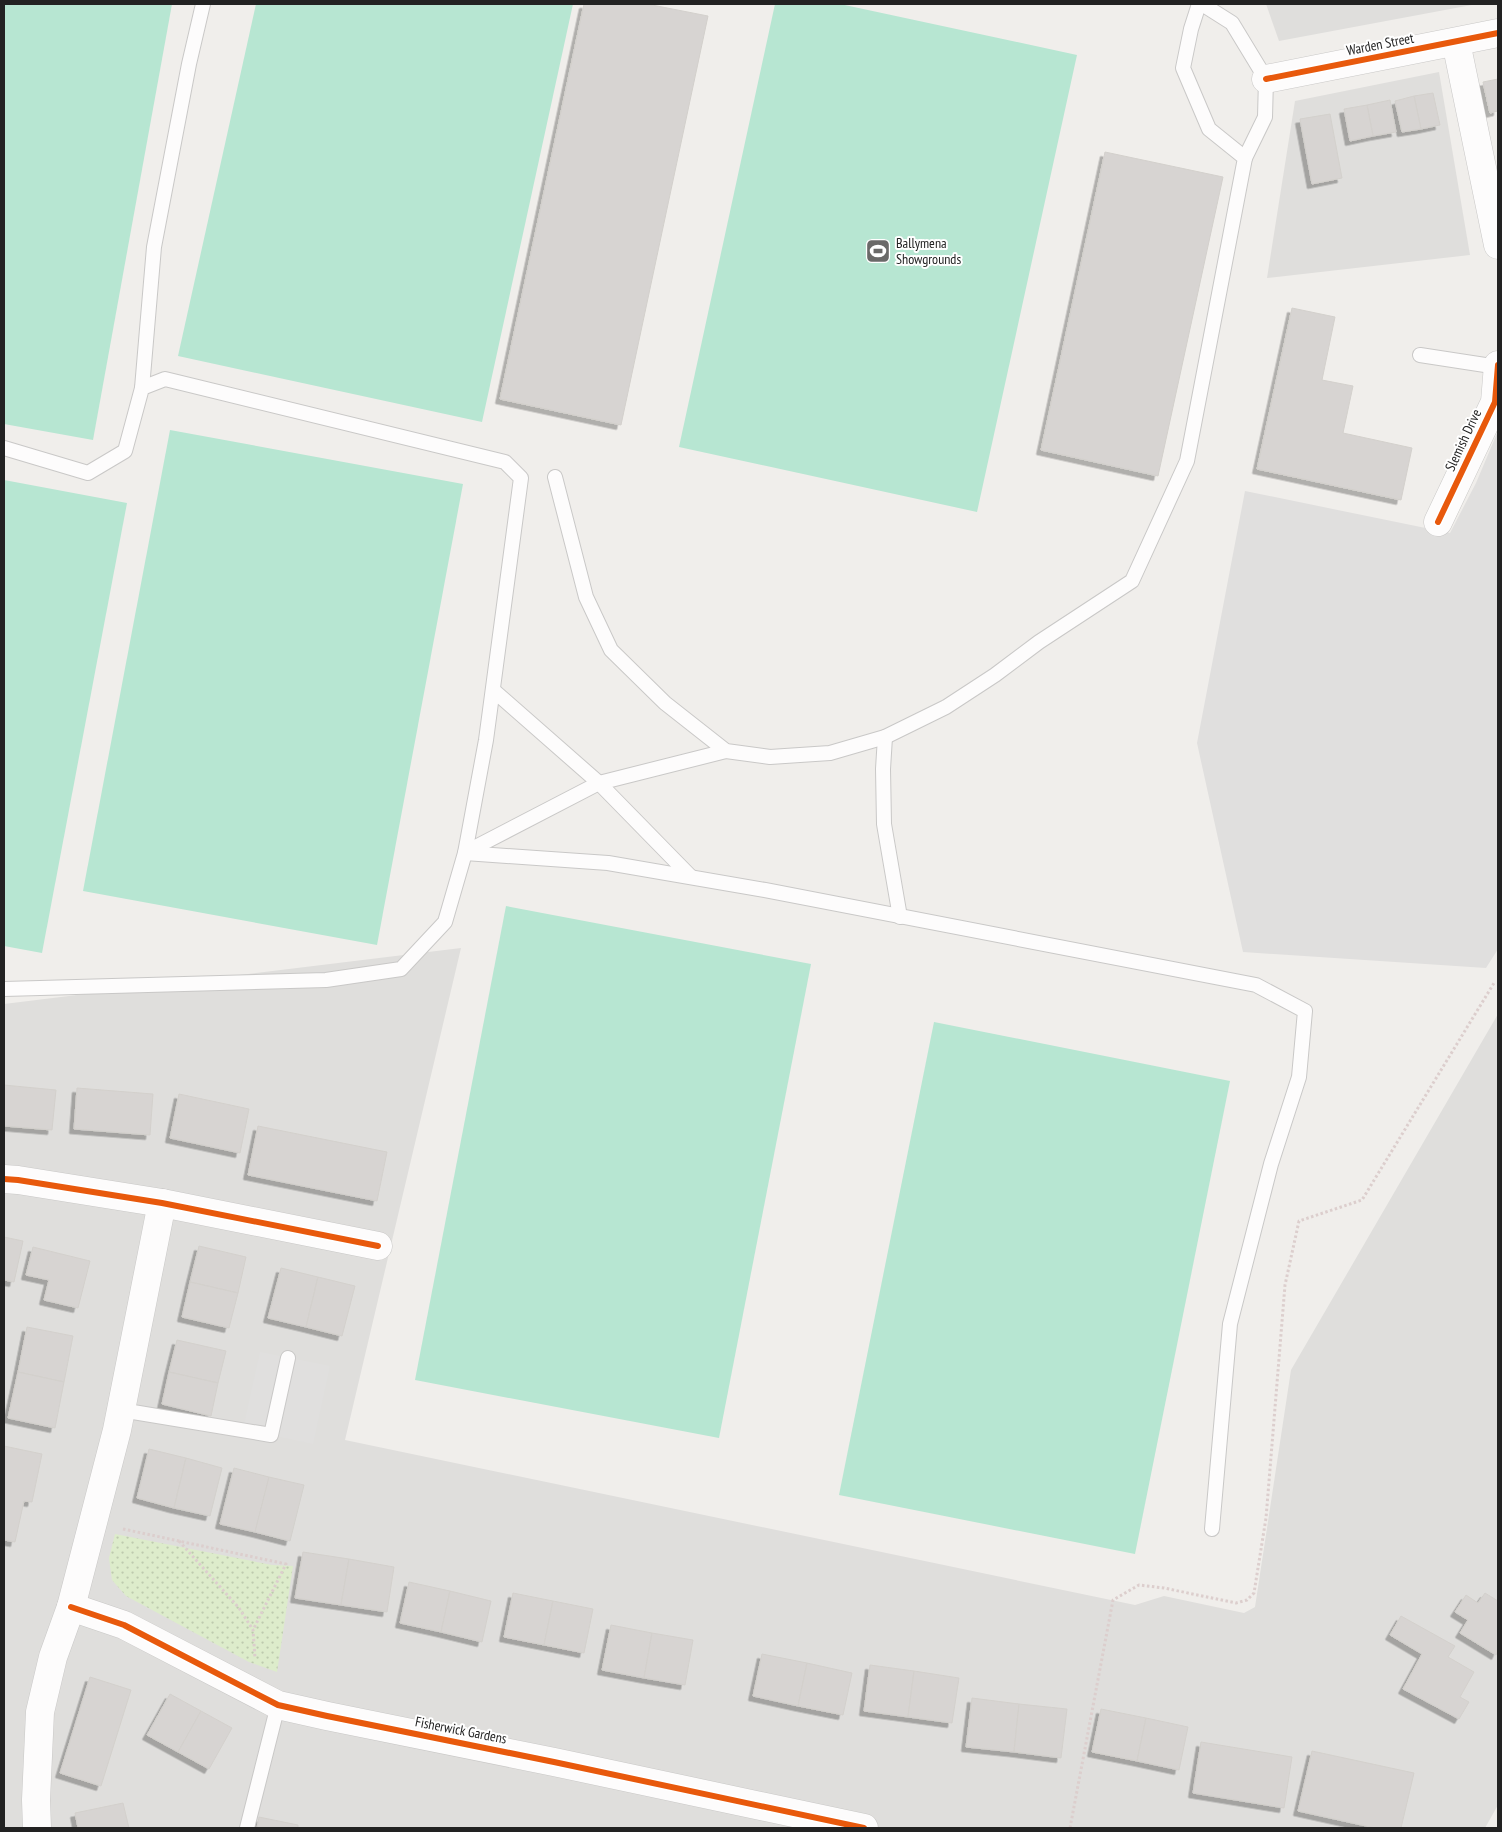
<svg xmlns="http://www.w3.org/2000/svg" width="1502" height="1832" viewBox="0 0 1502 1832" font-family="'PT Sans Narrow',sans-serif">
<defs>
<pattern id="grass-dots" width="8" height="8" patternUnits="userSpaceOnUse" patternTransform="scale(1.25)"><rect width="8" height="8" fill="#ddeccb"/><path d="M2 2h.1M6 6h.1" fill="none" stroke="#bdcaae" stroke-width="1.8" stroke-linecap="round"/></pattern>
<filter id="shadow"><feDropShadow dx="-4.5" dy="4.5" stdDeviation="0" flood-color="#0004"/></filter>
</defs>
<rect width="100%" height="100%" fill="#f0eeeb"/>
<g fill="#dfdedc">
<path d="M1266,4h211l-198,37z"/>
<path d="M1439,72l31,183 -203,23 28,-177z"/>
<path d="M461,948l-116,492 790,165 29,-9 80,17 11,-6 36,-237 207,-356v791l-13,23h-1481v-824z"/>
</g>
<path fill="url(#grass-dots)" d="M115,1534l157,31 21,1 -16,106 -28,-10 -123,-66 -14,-16 -3,-22z"/>
<g fill="#b7e6d2">
<path d="M4,4h168l-79,436 -89,-16z"/>
<path d="M256,4h317l-91,418 -304,-66z"/>
<path d="M775,4h65l237,51 -100,457 -298,-65z"/>
<path d="M170,430l293,54 -86,461 -294,-54z"/>
<path d="M4,480l123,23 -85,450 -38,-7z"/>
<path d="M506,906l305,58 -92,474 -304,-58z"/>
<path d="M934,1022l296,59 -95,473 -296,-59z"/>
</g>
<g fill="#e0dfde">
<path d="M1498,431v518l-12,19 -243,-16 -46,-209 48,-252 205,42 26,-50z"/>
<path d="M260,1352l70,14 -17,78 -70,-15z"/>
</g>
<g fill="#d7d4d2" stroke="#d3d0cc" filter="url(#shadow)">
<path d="M584,4h63l61,12 -87,409 -121,-26z"/>
<path d="M1498,79v32l-8,2 -7,-31z"/>
<path d="M1433,93l7,32 -19,4 -7,-33z"/>
<path d="M1414,96l7,33 -19,3 -7,-31z"/>
<path d="M1390,100l6,32 -23,4 -6,-31z"/>
<path d="M1367,105l6,31 -23,5 -6,-32z"/>
<path d="M1330,114l12,64 -30,6 -12,-65z"/>
<path d="M1105,152l118,25 -65,299 -117,-26z"/>
<path d="M1292,308l43,9 -13,63 31,6 -10,47 69,15 -11,52 -144,-31z"/>
<path d="M4,1085l52,5 -4,40 -48,-4z"/>
<path d="M77,1088l76,6 -3,41 -76,-6z"/>
<path d="M179,1094l70,15 -9,44 -70,-15z"/>
<path d="M258,1126l129,26 -10,49 -129,-26z"/>
<path d="M4,1237l19,4 -9,41 -10,-2z"/>
<path d="M199,1246l47,11 -8,36 -48,-11z"/>
<path d="M33,1247l57,14 -12,47 -34,-8 5,-20 -23,-5z"/>
<path d="M281,1268l37,9 -12,50 -38,-9z"/>
<path d="M318,1277l37,9 -13,50 -36,-9z"/>
<path d="M190,1282l48,11 -9,35 -47,-11z"/>
<path d="M27,1327l46,9 -9,46 -46,-10z"/>
<path d="M177,1340l49,11 -8,32 -49,-11z"/>
<path d="M18,1372l46,10 -9,46 -47,-10z"/>
<path d="M169,1372l49,11 -7,33 -49,-12z"/>
<path d="M4,1446l38,8 -10,48 -8,-1 -9,41 -11,-2z"/>
<path d="M149,1449l37,9 -12,50 -37,-10z"/>
<path d="M186,1458l36,10 -12,48 -36,-8z"/>
<path d="M234,1468l35,9 -14,55 -35,-8z"/>
<path d="M269,1477l35,8 -14,56 -35,-9z"/>
<path d="M303,1552l46,7 -8,46 -46,-7z"/>
<path d="M349,1559l45,8 -7,45 -46,-7z"/>
<path d="M409,1582l41,9 -9,41 -41,-9z"/>
<path d="M450,1591l41,10 -9,41 -41,-10z"/>
<path d="M513,1593l40,8 -9,44 -40,-8z"/>
<path d="M1485,1593l13,8v50l-2,4 -36,-22 8,-13 -13,-8 11,-17 12,8z"/>
<path d="M553,1601l40,8 -9,44 -40,-8z"/>
<path d="M1401,1616l54,30 -7,11 26,15 -14,25 9,5 -10,17 -56,-30 19,-35 -32,-19z"/>
<path d="M611,1625l41,8 -8,45 -42,-8z"/>
<path d="M652,1633l41,7 -8,45 -41,-7z"/>
<path d="M762,1654l45,9 -9,43 -45,-10z"/>
<path d="M807,1663l45,10 -9,42 -45,-9z"/>
<path d="M870,1665l44,6 -6,46 -44,-6z"/>
<path d="M914,1671l45,7 -7,45 -44,-6z"/>
<path d="M90,1677l41,13 -30,96 -41,-13z"/>
<path d="M170,1694l31,17 -23,41 -31,-17z"/>
<path d="M972,1698l47,6 -5,48 -48,-5z"/>
<path d="M1019,1704l48,5 -6,49 -47,-6z"/>
<path d="M1101,1709l45,9 -9,43 -45,-9z"/>
<path d="M201,1711l31,17 -23,41 -31,-17z"/>
<path d="M1146,1718l42,9 -9,43 -42,-9z"/>
<path d="M1201,1742l91,15 -8,51 -91,-15z"/>
<path d="M1312,1751l102,22 -13,55h-26l-77,-17z"/>
<path d="M123,1803l6,25h-51l-3,-15z"/>
<path d="M259,1817l39,8v3h-41z"/>
</g>
<g fill="none" stroke-linecap="round" stroke-linejoin="round">
<defs>
<g id="service">
<path d="M1202,4l30,19 34,56 -1,38 -20,41"/>
<path d="M1420,355l78,12"/>
<path d="M142,388l12,-141 35,-183 14,-60"/>
<path d="M4,448l84,25 37,-22 17,-63 23,-9 340,83 16,16 -35,262 -21,113"/>
<path d="M555,477l31,120 25,53 54,53 61,48 44,6 60,-4 55,-16 61,-30 49,-32 44,-33 93,-61 55,-120 58,-303 -36,-29 -26,-61 8,-39 8,-25"/>
<path d="M493,690l106,93 92,94"/>
<path d="M885,737l-2,32 1,55 16,93"/>
<path d="M466,852l133,-69 127,-32"/>
<path d="M4,989l322,-9 75,-11 44,-47 20,-69 143,10 157,27 491,95 49,26 -6,66 -28,87 -41,160 -18,205"/>
<path d="M121,1410l150,25 17,-77"/>
<path d="M247,1828l31,-123"/>
</g>
<g id="minor">
<path d="M1456,42l42,203"/>
<path d="M1266,79l232,-46"/>
<path d="M1438,522l57,-120 3,-37"/>
<path d="M4,1179l14,1 144,23 216,43"/>
<path d="M71,1607l53,18 154,80 49,11 227,46 310,66"/>
<path d="M37,1828l-1,-28 4,-88 13,-55 18,-50 46,-177 45,-227"/>
</g>
</defs>
<use href="#service" stroke="#c9c8c7" stroke-width="16"/>
<use href="#minor" stroke="#c9c8c7" stroke-width="29"/>
<g stroke="#dccecd" stroke-width="3" stroke-dasharray="2.5 2.5" stroke-linecap="butt">
<path d="M123,1529l163,35 -33,66"/>
<path d="M179,1541l60,67 14,22 2,28"/>
<path d="M1070,1828l43,-228 26,-15 25,3 72,15 11,-3 7,-7 12,-75 19,-233 14,-64 63,-21 132,-217"/>
</g>
<use href="#service" stroke="#fdfcfc" stroke-width="14"/>
<use href="#minor" stroke="#fdfcfc" stroke-width="28"/>
<defs>
<g id="cycleway">
<path d="M1266,79l232,-46"/>
<path d="M1438,522l57,-120 3,-37"/>
<path d="M4,1179l14,1 144,23 216,43"/>
<path d="M71,1607l53,18 154,80 49,11 227,46 310,66"/>
</g>
</defs>
<use href="#cycleway" stroke="#fff" stroke-width="9"/>
<use href="#cycleway" stroke="#e8590c" stroke-width="6"/>
</g>
<defs>
<symbol id="stadium-square" viewBox="-11 -11 22 22"><rect x="-9" y="-9" width="18" height="18" rx="4" fill="#6a6968" stroke="#fff"/><path d="M0-5a6.5 5 0 1 0 0 10a6.5 5 0 1 0 0-10ZM-3.5-1.8h7v3.6h-7Z" fill="#fff"/></symbol>
</defs>
<g fill-rule="evenodd">
<use href="#stadium-square" x="864" y="237" width="28" height="28"/>
</g>
<g text-anchor="middle" dominant-baseline="central" stroke-width="4" stroke-linejoin="round" paint-order="stroke">
<g font-size="14" fill="#222" stroke="#fff">
<text transform="translate(1380 44) rotate(-11)">Warden Street</text>
<text transform="translate(1463 440) rotate(-65)">Slemish Drive</text>
<text transform="translate(461 1730) rotate(11)">Fisherwick Gardens</text>
</g>
<g font-size="14" fill="#222" stroke="#fff" text-anchor="start">
<text x="896" y="243">Ballymena<tspan x="896" dy="16">Showgrounds</tspan></text>
</g>
</g>
<rect width="1502" height="1832" fill="none" stroke="#222222" stroke-width="10"/>
</svg>
